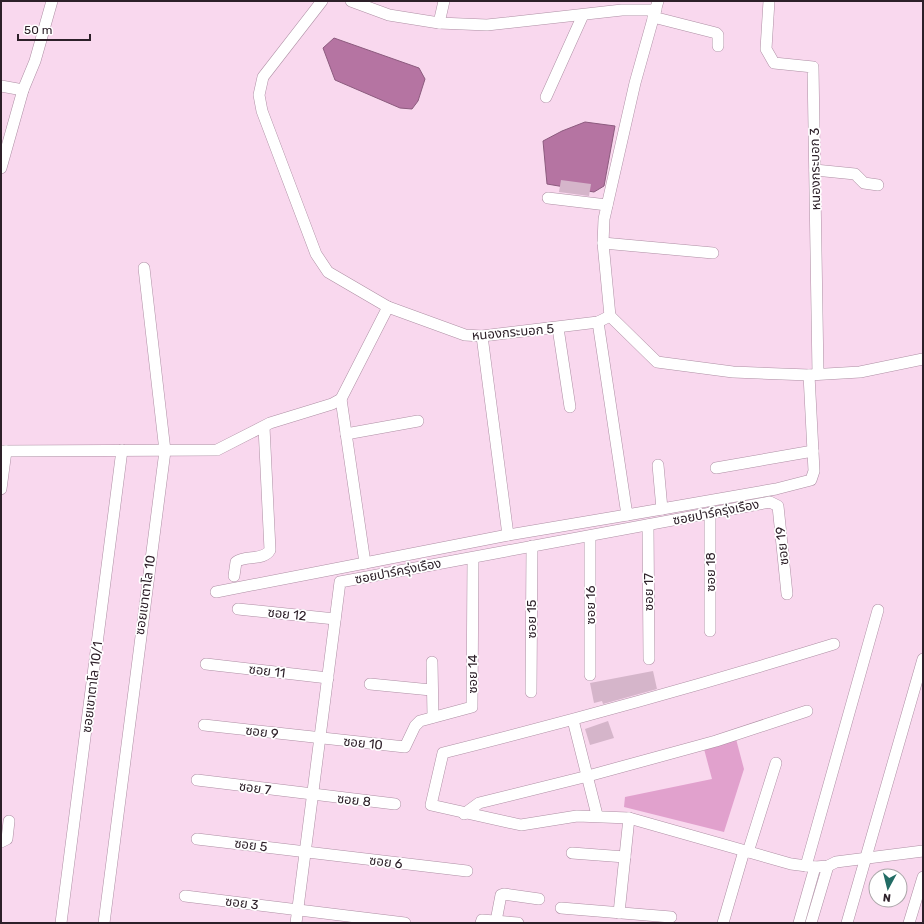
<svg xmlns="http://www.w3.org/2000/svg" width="924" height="924" viewBox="0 0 924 924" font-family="Rubik,'Noto Sans Thai',sans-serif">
<rect width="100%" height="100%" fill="#f9d8ee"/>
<path fill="#e1a1cd" d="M736,739l8,30 -20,63 -100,-25 1,-10 87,-18 -8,-30z"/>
<g fill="#b574a2" stroke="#8c5b7e">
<path d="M334,38l85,30 6,11 -7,22 -6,8 -12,-1 -65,-28 -12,-32z"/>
<path d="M585,122l30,4 -11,60 -10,6 -47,-8 -4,-43 19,-10z"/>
</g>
<g fill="#d5b5ca">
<path d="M561,180l30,4 -2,12 -30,-4z"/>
<path d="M653,671l4,18 -54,15 -1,-3 -8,2 -4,-20z"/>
<path d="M608,721l6,17 -24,7 -5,-16z"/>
</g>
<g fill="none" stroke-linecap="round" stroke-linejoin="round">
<defs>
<g id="minor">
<path d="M322,1l-59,76 -4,18 3,16 54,143 12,18 60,35"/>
<path d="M351,1l38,14 50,8 48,2 135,-15h34"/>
<path d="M769,1l-3,48 8,14 39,4 5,307"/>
<path d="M653,17l63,16 2,2v11"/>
<path d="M439,23l5,-22"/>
<path d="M1,86l22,4 12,-29 17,-60"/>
<path d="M546,97l37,-82"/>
<path d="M1,168l22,-78"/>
<path d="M815,170l40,4 9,9 14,2"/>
<path d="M548,198l59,7"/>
<path d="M603,243l110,10"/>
<path d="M610,316l47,46 76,10 76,3 51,-3 63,-13"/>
<path d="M610,316l-7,-73 1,-24 31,-136 23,-82"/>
<path d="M598,322l29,193 35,-6"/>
<path d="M558,328l12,79"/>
<path d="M482,336l26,199"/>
<path d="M346,434l72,-13"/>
<path d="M1,451l216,-1 53,-27 62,-19 9,-5 47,-92 77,28 17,1 116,-14 12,-6"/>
<path d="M658,465l4,44 114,-20 35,-9 3,-9 -5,-96"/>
<path d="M716,468l97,-17"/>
<path d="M1,489l5,-38"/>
<path d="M710,513v118"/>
<path d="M648,525l1,134"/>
<path d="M365,563l143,-28 119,-20"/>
<path d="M234,576l2,-14c9,-7 28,-1 34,-12l-6,-123"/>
<path d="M216,592l149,-29 -24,-164"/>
<path d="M238,609l97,10"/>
<path d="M834,644c-130,40 -260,76 -391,109l-12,52 90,20 56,-9 52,2 162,46 24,3 13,-1 8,-4 87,-11"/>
<path d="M432,662l1,55"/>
<path d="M206,664l122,14"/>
<path d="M590,675v-139"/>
<path d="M370,684l61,6"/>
<path d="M531,692l1,-146"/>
<path d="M573,720l24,95"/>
<path d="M204,725l201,22 10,-21 5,-5 52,-14 1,-149"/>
<path d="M197,780l198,24"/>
<path d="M464,814l15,-11 109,-27 128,-35 91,-30"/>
<path d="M197,839l270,32"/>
<path d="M1,842l6,-3 2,-18"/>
<path d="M748,852l28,-89"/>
<path d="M572,853l53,4"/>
<path d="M806,866l72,-256"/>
<path d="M185,896l220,27"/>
<path d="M561,908l110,9"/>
<path d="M619,913l10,-95"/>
<path d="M496,921l5,-26 3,-1 35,5"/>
<path d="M61,923l61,-473"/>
<path d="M104,923l61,-472 -21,-183"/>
<path d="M296,923l44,-341 430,-80 8,4 9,88"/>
<path d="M481,923l1,-3 36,3"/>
<path d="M723,923l21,-72"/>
<path d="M799,923l16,-56"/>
<path d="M811,923l17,-57"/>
<path d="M847,923l76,-264"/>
<path d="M909,923l14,-46"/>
</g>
</defs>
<use href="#minor" stroke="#ae8fa4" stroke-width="12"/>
<use href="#minor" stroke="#fff" stroke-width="11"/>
</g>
<g text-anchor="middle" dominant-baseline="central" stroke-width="3.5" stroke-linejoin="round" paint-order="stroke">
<g font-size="13" fill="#2d2029" stroke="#fff">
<text transform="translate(815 169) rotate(-91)">หนองกระบอก 3</text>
<text transform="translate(513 332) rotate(-5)">หนองกระบอก 5</text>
<text transform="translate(716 512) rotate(-11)">ซอยปาร์ครุ่งเรือง</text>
<text transform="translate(782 546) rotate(-96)">ซอย 19</text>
<text transform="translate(398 571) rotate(-11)">ซอยปาร์ครุ่งเรือง</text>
<text transform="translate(710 572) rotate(-90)">ซอย 18</text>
<text transform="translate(648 592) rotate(-90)">ซอย 17</text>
<text transform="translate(145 595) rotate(-82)">ซอยเขาตาโล 10</text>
<text transform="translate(590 605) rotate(-90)">ซอย 16</text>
<text transform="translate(287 614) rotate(6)">ซอย 12</text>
<text transform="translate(531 619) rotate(-90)">ซอย 15</text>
<text transform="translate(267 671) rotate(7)">ซอย 11</text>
<text transform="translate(472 674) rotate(-90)">ซอย 14</text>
<text transform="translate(92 687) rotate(-83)">ซอยเขาตาโล 10/1</text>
<text transform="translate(262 732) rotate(7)">ซอย 9</text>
<text transform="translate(363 743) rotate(6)">ซอย 10</text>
<text transform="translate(255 788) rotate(8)">ซอย 7</text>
<text transform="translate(354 800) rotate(6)">ซอย 8</text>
<text transform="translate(251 845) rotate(7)">ซอย 5</text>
<text transform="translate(386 862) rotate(7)">ซอย 6</text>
<text transform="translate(242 903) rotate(7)">ซอย 3</text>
</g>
</g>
<rect width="924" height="924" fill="none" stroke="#2d2029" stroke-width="4"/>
<g transform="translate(888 888) rotate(187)"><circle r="19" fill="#ffffff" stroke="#aba6a9"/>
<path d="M0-3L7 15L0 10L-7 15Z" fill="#226c65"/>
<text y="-6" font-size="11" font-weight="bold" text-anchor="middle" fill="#2d2029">N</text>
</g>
<path d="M18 34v6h72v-6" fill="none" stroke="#2d2029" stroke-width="2"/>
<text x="24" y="34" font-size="12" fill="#2d2029" stroke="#ffffff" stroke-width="3" paint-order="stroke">50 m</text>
</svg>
